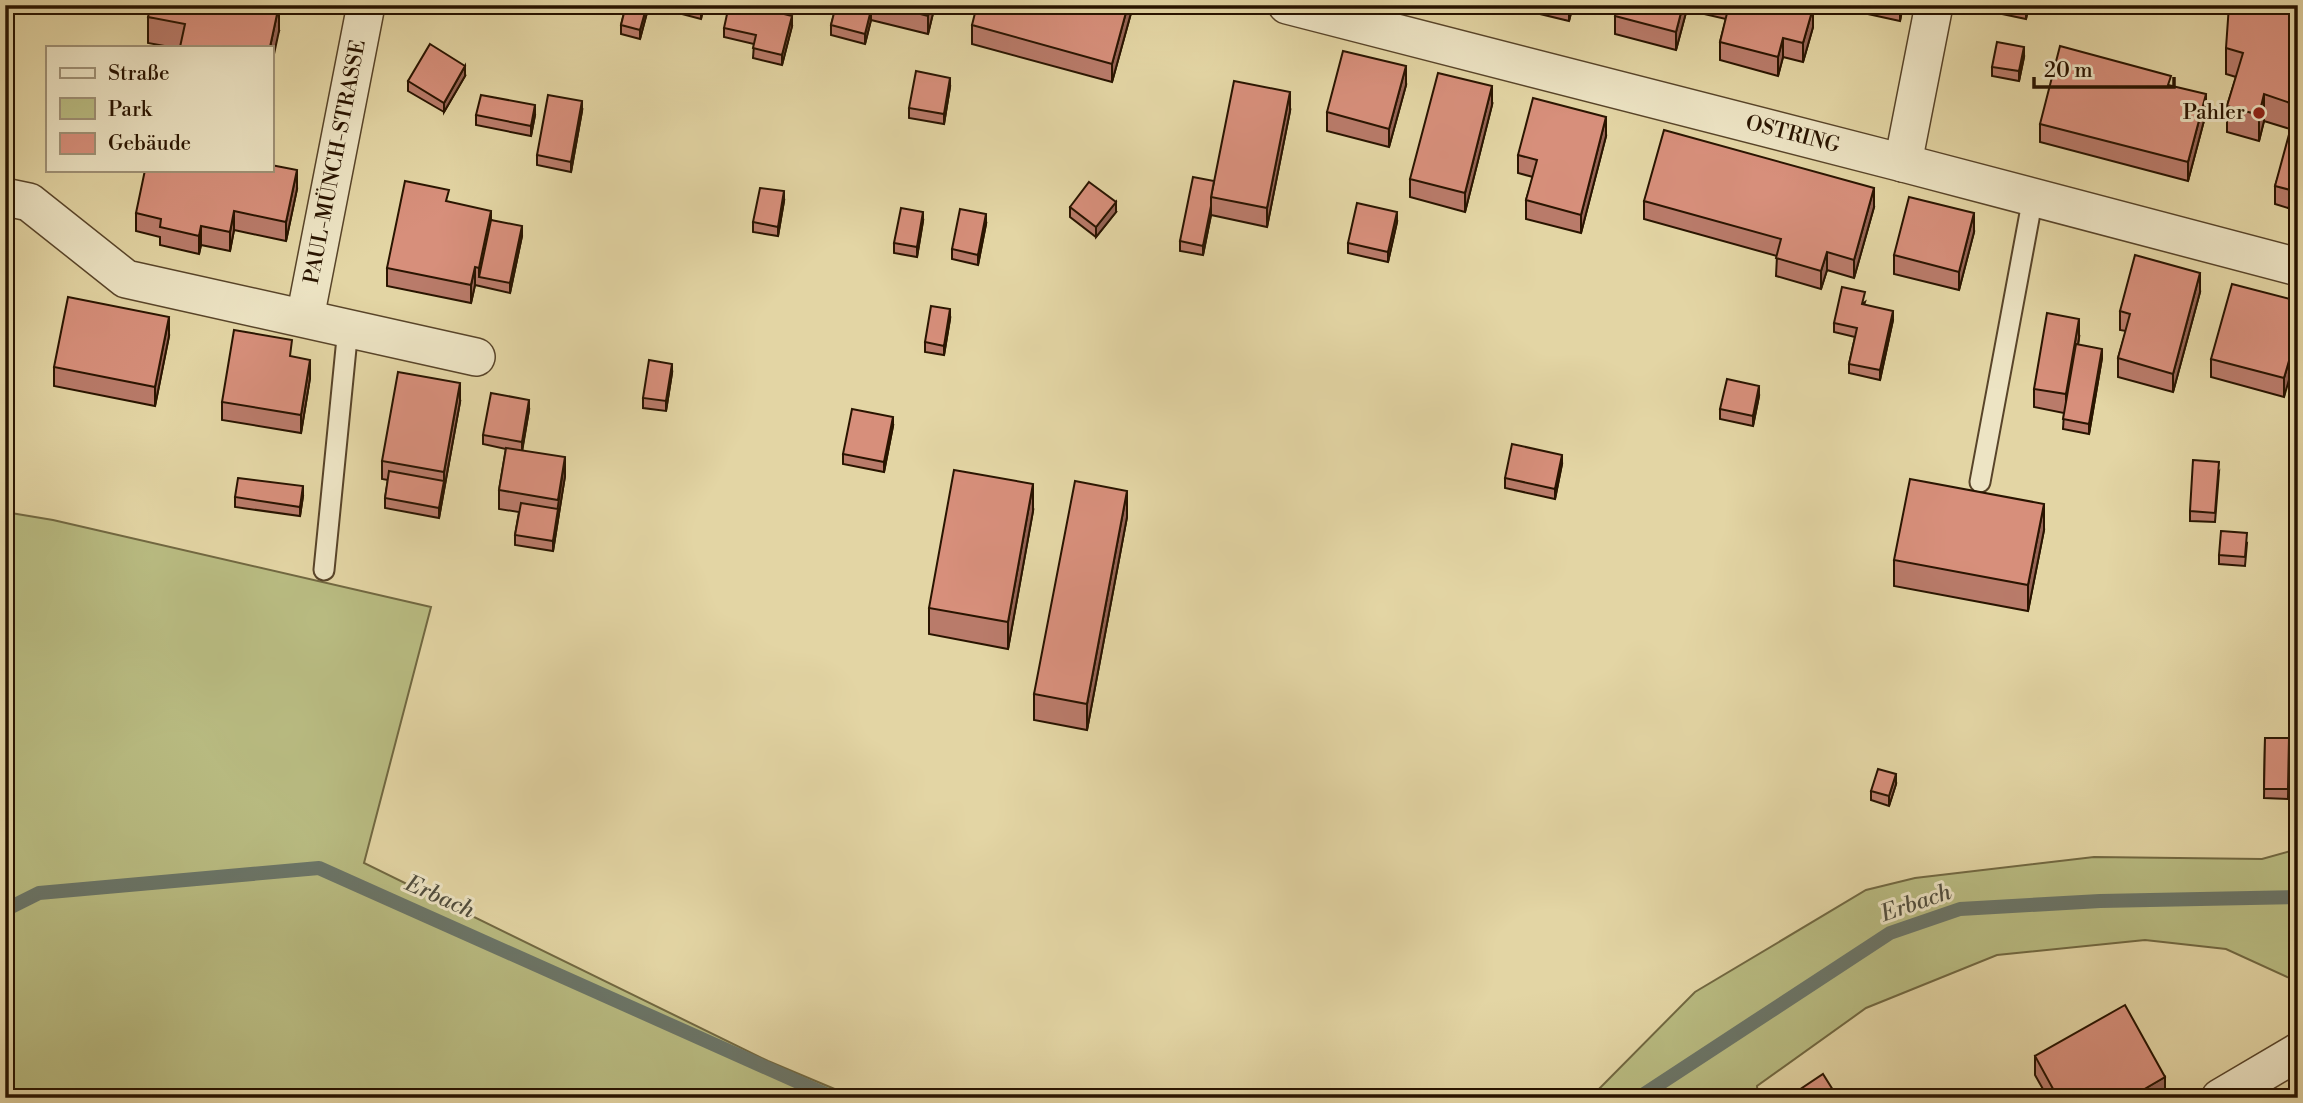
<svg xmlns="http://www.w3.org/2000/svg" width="2303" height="1103" viewBox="0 0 2303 1103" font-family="'Libre Bodoni',serif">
<rect width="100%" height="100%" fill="#e3d5a4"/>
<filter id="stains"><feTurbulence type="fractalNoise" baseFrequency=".00286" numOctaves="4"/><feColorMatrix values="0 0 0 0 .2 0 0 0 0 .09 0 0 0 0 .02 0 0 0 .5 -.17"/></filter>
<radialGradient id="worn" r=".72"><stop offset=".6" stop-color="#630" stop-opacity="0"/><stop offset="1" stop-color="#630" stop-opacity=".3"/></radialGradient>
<g fill="#b9bc82" stroke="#716841" stroke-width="2">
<path d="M5,512l48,8 378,87 -67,256 404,198 88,37h-851z"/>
<path d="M2298,849v133l-72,-33 -81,-9 -148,15 -131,53 -109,78 1,12h-168l105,-106 171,-102 49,-12 179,-21 168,2z"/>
</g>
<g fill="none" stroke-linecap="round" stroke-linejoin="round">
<g stroke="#6b7669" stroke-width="14">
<path d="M5,910l34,-17 280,-25 515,230"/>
<path d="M1638,1098l252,-165 70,-24 140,-8 198,-4"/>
</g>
<defs>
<g id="lane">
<path d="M1980,482l53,-285"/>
<path d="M324,570l24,-242"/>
</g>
<g id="street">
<path id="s1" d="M1287,5l616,158 395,104"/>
<path d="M1903,163l31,-158"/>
<path d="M5,197l24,5 97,77 350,78"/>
<path id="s2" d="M305,318l61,-313"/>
<path d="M2220,1098l78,-46"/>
</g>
</defs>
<use href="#lane" stroke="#584429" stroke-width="23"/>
<use href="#street" stroke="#584429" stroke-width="40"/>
<use href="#lane" stroke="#ede4c4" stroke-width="19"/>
<use href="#street" stroke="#ede4c4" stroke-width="37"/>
</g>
<g fill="#b97b6a" stroke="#291400" stroke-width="2">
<path d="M566,5h17l-1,4z"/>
<path d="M626,5h23l-9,34 -19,-5v-9z"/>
<path d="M659,5h45l-3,14 -42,-11z"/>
<path d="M815,5h120l-7,29 -57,-14 -6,24 -34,-9v-10l4,-14z"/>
<path d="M1131,5v8l-19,69 -140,-38v-19z"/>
<path d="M1511,5h62l-4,16 -58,-14z"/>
<path d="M1688,5l-12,45 -61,-16v-18z"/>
<path d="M1704,5h97l12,22 -10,35 -20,-5 -5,19 -58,-16v-18l6,-23 -22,-5z"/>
<path d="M1840,5h63l-3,16 -60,-13z"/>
<path d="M1978,5h51l-3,14 -48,-10z"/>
<path d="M2298,5v98l-8,26 -26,-8 -5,20 -32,-9v-26l9,-29 -10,-3v-26z"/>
<path d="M148,17l131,14 -8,16h-101l-22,-4z"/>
<path d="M792,26l-10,39 -29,-7 1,-14 -30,-7v-9z"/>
<path d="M2024,57l-5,24 -27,-5v-9z"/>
<path d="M465,76l-21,36 -36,-21v-10z"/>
<path d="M1406,85l-17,62 -62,-16v-19z"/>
<path d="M950,87l-6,37 -35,-6v-10z"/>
<path d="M1492,105l-27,107 -55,-15v-18z"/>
<path d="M582,111l-11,61 -34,-7v-10z"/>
<path d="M1290,111l-23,116 -56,-12 -8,40 -23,-4v-10l34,-60z"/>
<path d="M2206,113l-18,68 -148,-39v-18z"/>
<path d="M476,115h59l-4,21 -55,-11z"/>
<path d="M2298,117v94l-23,-7v-18z"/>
<path d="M1606,136l-25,97 -55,-14v-19l7,-23 -15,-4v-18z"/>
<path d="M297,189l-11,52 -52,-11 -4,21 -29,-6 -2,9 -39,-9v-8l-24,-6v-18z"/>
<path d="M784,201l-6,35 -25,-4v-10z"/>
<path d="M1644,201l230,6 -20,71 -27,-8 -6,19 -45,-13 1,-20 -133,-37z"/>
<path d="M449,202l42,18 31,16 -12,57 -35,-8 -4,18 -84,-17v-18z"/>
<path d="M1070,207l46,5 -20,25 -26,-20z"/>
<path d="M923,221l-6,36 -23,-4v-10z"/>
<path d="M1397,222l-9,40 -40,-9v-10z"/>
<path d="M986,224l-8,41 -26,-6v-10z"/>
<path d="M1974,232l-15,58 -65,-16v-19z"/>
<path d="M2200,292l-27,100 -55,-15v-19l8,-27 -6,-1v-19z"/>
<path d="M2298,301l-14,96 -73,-20v-18z"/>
<path d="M1865,302l-1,3 29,15 -13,60 -31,-7v-9l6,-27 -21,-5v-9z"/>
<path d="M950,319l-6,36 -19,-3v-10z"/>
<path d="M169,336l-14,70 -101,-20v-19z"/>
<path d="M2079,338l-1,7 24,13 -13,76 -26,-5 1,-16 -30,-6v-18z"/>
<path d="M292,357l18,21 -9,55 -79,-13v-18z"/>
<path d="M672,373l-6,38 -23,-3v-10z"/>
<path d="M1759,396l-6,30 -33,-7v-10z"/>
<path d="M460,402l-21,116 -54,-10v-10l3,-18 -6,-1v-18z"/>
<path d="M529,410l-7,40 43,26 -12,75 -38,-6v-10l4,-23 -20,-3v-19l7,-41 -23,-5v-9z"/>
<path d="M893,426l-9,46 -41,-8v-10z"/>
<path d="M1562,464l-7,35 -50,-11v-10z"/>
<path d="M2219,472l-4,50 -25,-1v-10z"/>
<path d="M303,496l-3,20 -65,-9v-10z"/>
<path d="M1033,511l-25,138 -79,-15v-26z"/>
<path d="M1127,517l-40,213 -53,-10v-26z"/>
<path d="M2044,530l-16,81 -134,-25v-26z"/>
<path d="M2247,543l-2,23 -26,-2v-9z"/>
<path d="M2265,738h24l-1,61 -24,-1z"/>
<path d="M1896,784l-7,22 -18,-6v-9z"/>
<path d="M2035,1056l130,40 -3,2h-114l-13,-23z"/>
</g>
<g fill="#966456" stroke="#291400" stroke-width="2">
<path d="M279,5v26l-8,37v-21h-1z"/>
<path d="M647,5h2l-9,34v-9z"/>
<path d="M701,5h3l-3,14z"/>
<path d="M930,5h5l-7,29v-18z"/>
<path d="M1128,5h3v8l-19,69v-18z"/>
<path d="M1569,5h4l-4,16z"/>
<path d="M1683,5h5l-12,45v-18z"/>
<path d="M1900,5h3l-3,16z"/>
<path d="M2026,5h3l-3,14z"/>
<path d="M1813,8v19l-10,35v-19z"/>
<path d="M871,10v10l-6,24v-10z"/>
<path d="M792,16v10l-10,39v-10z"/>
<path d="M1783,38v19l-5,19v-19z"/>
<path d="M2024,47v10l-5,24v-10z"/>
<path d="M465,66v10l-21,36v-9z"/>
<path d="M1406,66v19l-17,62v-18z"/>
<path d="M2298,77v26l-8,26v-26z"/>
<path d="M950,78v9l-6,37v-10z"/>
<path d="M1492,86v19l-27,107v-19z"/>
<path d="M1290,92v19l-23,116v-19z"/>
<path d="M2206,94v19l-18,68v-19z"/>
<path d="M2264,94v27l-5,20v-26z"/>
<path d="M582,101v10l-11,61v-10z"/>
<path d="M535,105v10l-4,21v-10z"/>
<path d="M1606,117v19l-25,97v-18z"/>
<path d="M297,170v19l-11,52v-19z"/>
<path d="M1874,188v19l-20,71v-18z"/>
<path d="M784,191v10l-6,35v-9z"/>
<path d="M1116,202v10l-20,25v-10z"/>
<path d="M1211,206v9l-8,40v-9z"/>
<path d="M234,211v19l-4,21v-19z"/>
<path d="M491,211v18l-12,48v-9z"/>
<path d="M923,212v9l-6,36v-10z"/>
<path d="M1397,212v10l-9,40v-10z"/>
<path d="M1974,213v19l-15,58v-18z"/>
<path d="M986,214v10l-8,41v-10z"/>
<path d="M201,226v19l-2,9v-18z"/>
<path d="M522,226v10l-12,57v-10z"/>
<path d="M1827,252v18l-6,19v-18z"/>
<path d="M475,267v18l-4,18v-18z"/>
<path d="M2200,273v19l-27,100v-18z"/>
<path d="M950,309v10l-6,36v-9z"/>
<path d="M1893,311v9l-13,60v-10z"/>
<path d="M169,317v19l-14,70v-19z"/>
<path d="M2079,319v19l-13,75v-19z"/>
<path d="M2298,330v19l-14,48v-19z"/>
<path d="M2102,349v9l-13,76v-10z"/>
<path d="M310,360v18l-9,55v-18z"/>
<path d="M672,364v9l-6,38v-10z"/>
<path d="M460,383v19l-16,88v-18z"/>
<path d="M1759,386v10l-6,30v-10z"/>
<path d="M529,400v10l-7,42v-10z"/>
<path d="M893,417v9l-9,46v-10z"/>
<path d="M1562,455v9l-7,35v-10z"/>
<path d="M565,457v19l-12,75v-10z"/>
<path d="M444,481v9l-5,28v-10z"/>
<path d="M1033,484v27l-25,138v-27z"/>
<path d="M303,486v10l-3,20v-9z"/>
<path d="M1127,491v26l-40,213v-26z"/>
<path d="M2044,504v26l-16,81v-26z"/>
<path d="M1896,774v10l-7,22v-10z"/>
<path d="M2165,1077v19l-3,2h-33z"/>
</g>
<g fill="#d78f7b" stroke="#291400" stroke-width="2">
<path d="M151,5h128l-9,42h-90l5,-23 -37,-7z"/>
<path d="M626,5h21l-7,25 -19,-5z"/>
<path d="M729,5h19l44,11 -10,39 -29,-7 3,-13 -32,-7z"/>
<path d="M836,5h16l19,5 -6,24 -34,-9z"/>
<path d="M886,5h44l-2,11z"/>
<path d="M977,5h151l-16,59 -140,-39z"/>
<path d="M1618,5h65l-7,27 -61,-16z"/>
<path d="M1709,5h20l-1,5z"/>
<path d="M1729,5h72l12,3 -10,35 -20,-5 -5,19 -58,-15z"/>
<path d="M2229,5h69v72l-8,26 -26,-9 -5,21 -32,-9 16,-53 -17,-5z"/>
<path d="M1997,42l27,5 -5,24 -27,-4z"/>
<path d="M430,44l35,22 -21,37 -36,-22z"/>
<path d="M2060,46l111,30 -3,9 38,9 -18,68 -148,-38z"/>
<path d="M1343,51l63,15 -17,63 -62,-17z"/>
<path d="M916,71l34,7 -6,36 -35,-6z"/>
<path d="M1438,73l54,13 -27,107 -55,-14z"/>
<path d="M1234,81l56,11 -23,116 -56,-11z"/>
<path d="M481,95l54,10 -4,21 -55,-11z"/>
<path d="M548,95l34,6 -11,61 -34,-7z"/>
<path d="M1533,98l73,19 -25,98 -55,-15 11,-40 -19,-5z"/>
<path d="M2294,116l4,1v75l-23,-6z"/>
<path d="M1664,130l210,58 -20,72 -27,-8 -6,19 -45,-13 5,-19 -137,-38z"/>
<path d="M271,165l26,5 -11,52 -52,-11 -4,21 -29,-6 -2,10 -39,-9 1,-8 -25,-6 9,-43h126z"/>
<path d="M1193,177l21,4 -3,16v9l-8,40 -23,-5z"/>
<path d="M405,181l44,9 -3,11 45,10 -12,57 -4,-1 -4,18 -84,-17z"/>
<path d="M1089,182l27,20 -20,25 -26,-20z"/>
<path d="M760,188l24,3 -6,36 -25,-5z"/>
<path d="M1909,197l65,16 -15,59 -65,-17z"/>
<path d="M1357,203l40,9 -9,40 -40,-9z"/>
<path d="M901,208l22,4 -6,35 -23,-4z"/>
<path d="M960,209l26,5 -8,41 -26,-6z"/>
<path d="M491,220l31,6 -12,57 -31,-6z"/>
<path d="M2135,255l65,18 -27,101 -55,-16 12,-44 -10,-3z"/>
<path d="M2232,284l66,17v29l-14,48 -73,-19z"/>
<path d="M1842,287l23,5 -3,12 31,7 -13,59 -31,-6 8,-36 -23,-5z"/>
<path d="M68,297l101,20 -14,70 -101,-20z"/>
<path d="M931,306l19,3 -6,37 -19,-4z"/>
<path d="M2047,313l32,6 -13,75 -32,-5z"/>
<path d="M234,330l58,10 -2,16 20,4 -9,55 -79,-13z"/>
<path d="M2076,344l26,5 -13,75 -26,-5z"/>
<path d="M649,360l23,4 -6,37 -23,-3z"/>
<path d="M398,372l62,11 -16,89 -62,-11z"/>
<path d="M1727,379l32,7 -6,30 -33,-7z"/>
<path d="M491,393l38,7 -7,42 -39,-7z"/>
<path d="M852,409l41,8 -9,45 -41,-8z"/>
<path d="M1512,444l50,11 -7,34 -50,-11z"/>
<path d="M506,448l59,9 -7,43 -59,-10z"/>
<path d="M2193,460l26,2 -4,51 -25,-2z"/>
<path d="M954,470l79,14 -25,138 -79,-14z"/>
<path d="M389,471l55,10 -5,27 -54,-10z"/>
<path d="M238,478l65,8 -3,21 -65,-10z"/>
<path d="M1910,479l134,25 -16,81 -134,-25z"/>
<path d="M1075,481l52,10 -40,213 -53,-10z"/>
<path d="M521,503l37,6 -5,32 -38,-6z"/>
<path d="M2221,531l26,2 -2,24 -26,-2z"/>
<path d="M2265,738h24l-1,51h-24z"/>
<path d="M1878,769l18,5 -7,22 -18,-5z"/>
<path d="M2125,1005l40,72 -36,21h-71l-23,-42z"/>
<path d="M1823,1074l15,24h-42l-3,-4z"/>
</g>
<circle fill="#8f2418" stroke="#ede4c4" stroke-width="2.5" cx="2259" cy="113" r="7"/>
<g text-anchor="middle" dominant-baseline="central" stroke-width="6" stroke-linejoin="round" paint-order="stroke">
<g font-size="21" fill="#291400" stroke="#ede4c4" text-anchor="end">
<text x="2245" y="113">Pahler</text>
</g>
<g font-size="21" fill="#291400" stroke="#ede4c4">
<text stroke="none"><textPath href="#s1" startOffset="522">OSTRING</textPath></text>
<text stroke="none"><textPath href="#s2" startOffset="159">PAUL-MÜNCH-STRASSE</textPath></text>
</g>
<g font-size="23" font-style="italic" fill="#504d3d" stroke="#ede4c4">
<text transform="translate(440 897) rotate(24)">Erbach</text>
<text transform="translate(1916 903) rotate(-19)">Erbach</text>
</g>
</g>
<rect width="2303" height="1103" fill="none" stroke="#e3d5a4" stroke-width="28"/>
<rect x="7" y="7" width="2289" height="1089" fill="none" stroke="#291400" stroke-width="3.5"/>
<rect x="14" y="14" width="2275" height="1075" fill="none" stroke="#291400" stroke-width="2"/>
<rect x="46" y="46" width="228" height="126" fill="#ede4c4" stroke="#9f9176" stroke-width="2"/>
<rect x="60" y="68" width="35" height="10" fill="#ede4c4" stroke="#9f9176" stroke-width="2"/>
<text x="108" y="80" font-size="21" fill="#291400">Straße</text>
<rect x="60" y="98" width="35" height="21" fill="#b9bc82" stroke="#9f9176" stroke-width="2"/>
<text x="108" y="116" font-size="21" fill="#291400">Park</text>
<rect x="60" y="133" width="35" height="21" fill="#d78f7b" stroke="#9f9176" stroke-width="2"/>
<text x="108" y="150" font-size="21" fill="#291400">Gebäude</text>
<path d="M2034 77v10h140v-10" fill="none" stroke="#291400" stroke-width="3.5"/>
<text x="2044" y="77" font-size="21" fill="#291400" stroke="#ede4c4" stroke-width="5" paint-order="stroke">20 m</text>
<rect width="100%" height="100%" filter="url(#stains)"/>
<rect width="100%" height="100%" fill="url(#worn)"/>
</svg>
